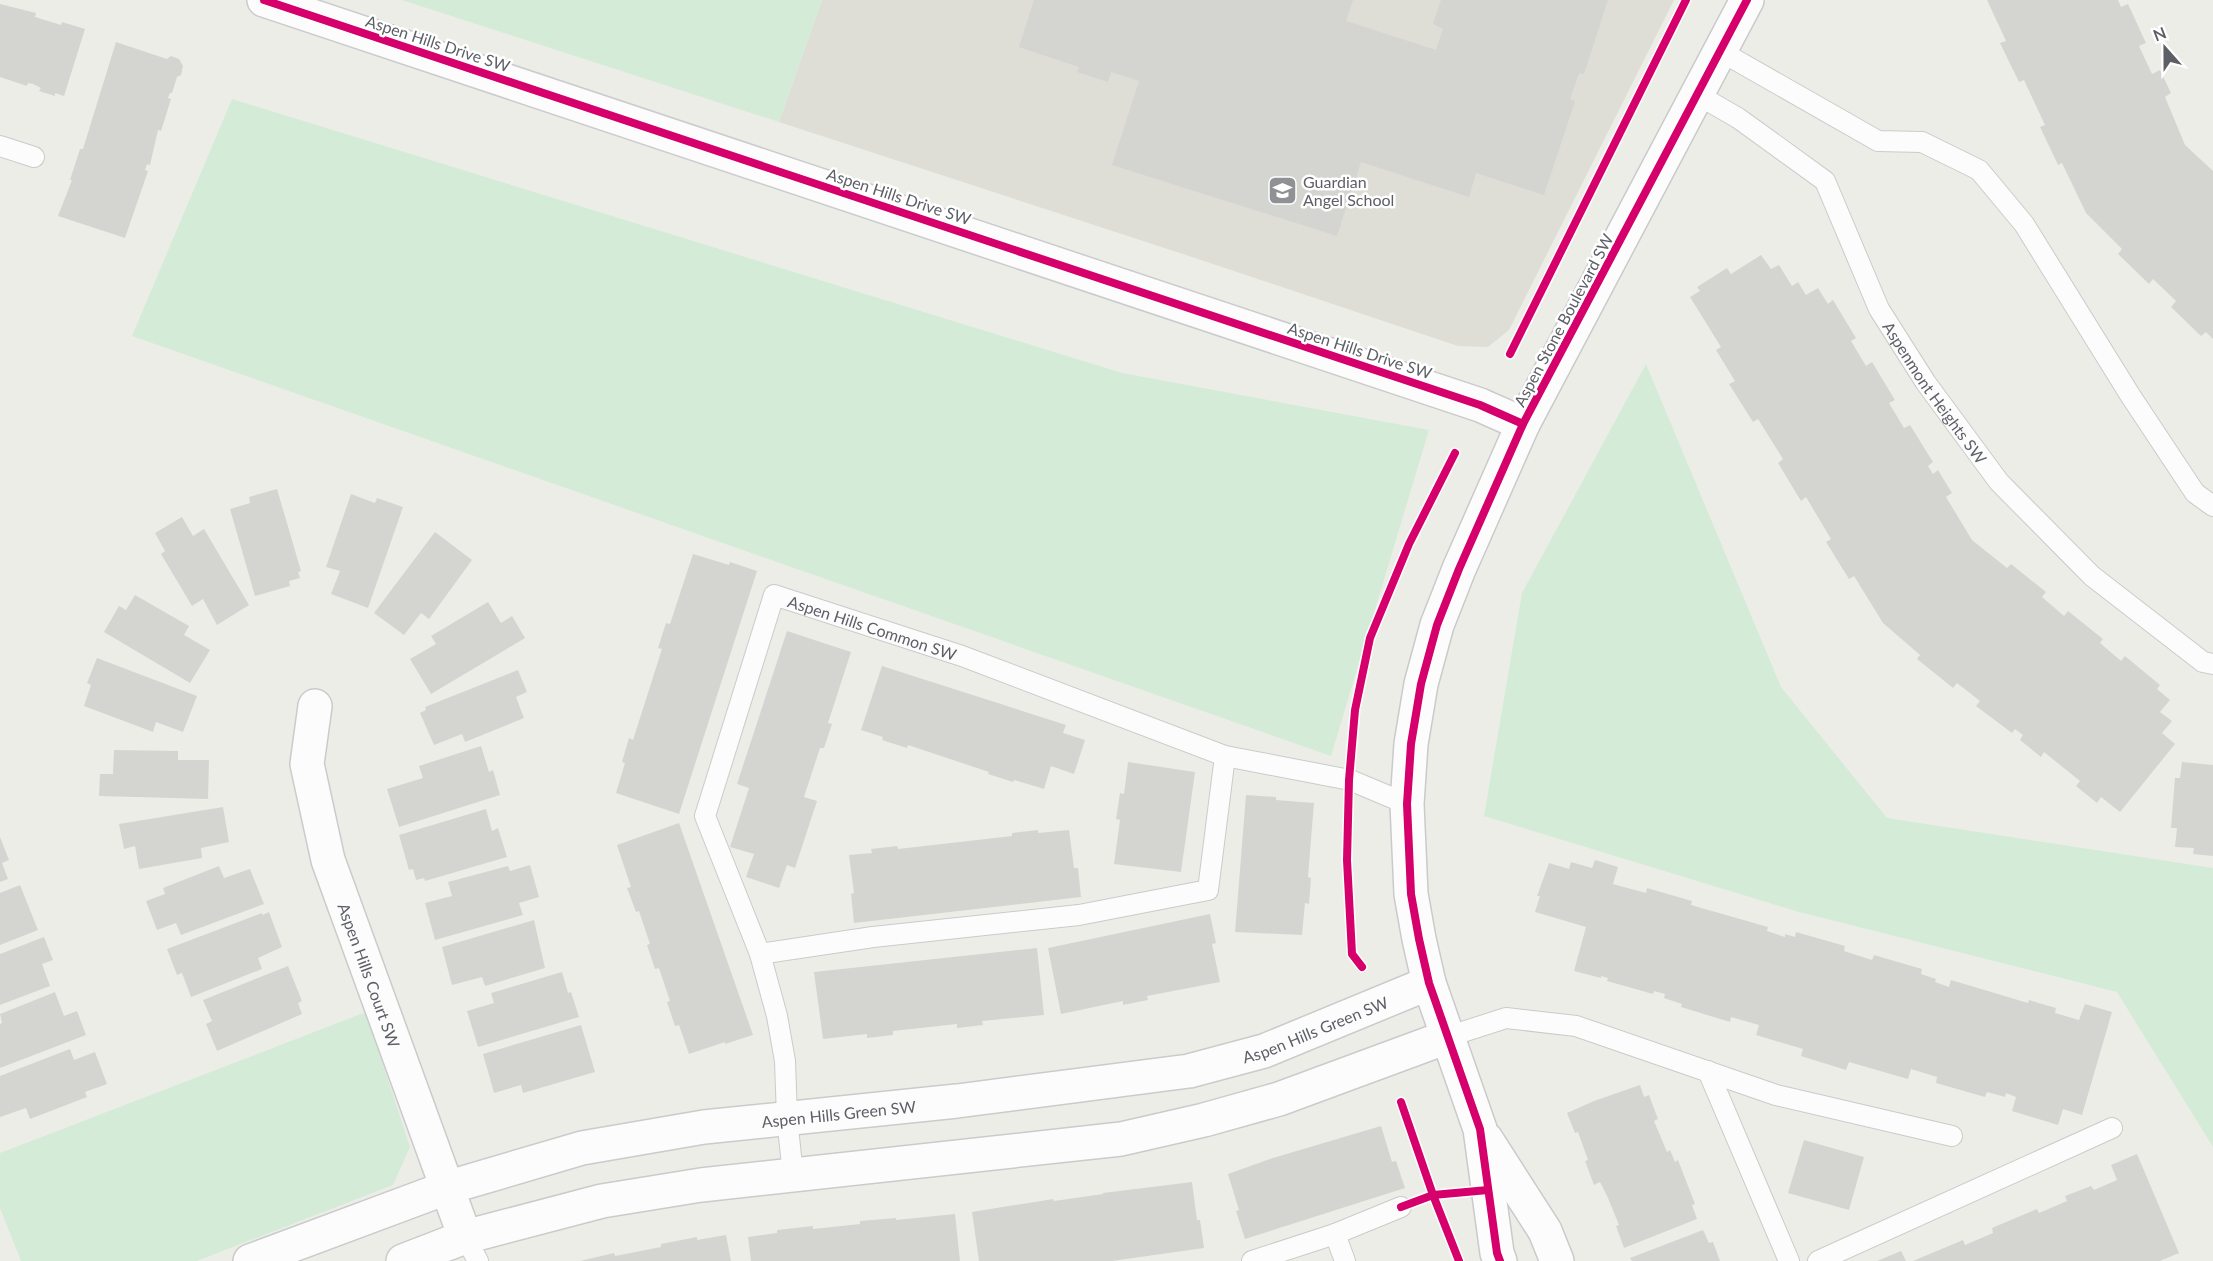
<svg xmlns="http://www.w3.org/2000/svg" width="2213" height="1261" viewBox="0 0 2213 1261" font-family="Lato,sans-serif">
<rect width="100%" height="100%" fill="#edede8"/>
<path fill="#deded6" d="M822,0h852l-165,330 -21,17 -30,-1 -266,-89 -413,-135z"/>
<g fill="#d4ebd7">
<path d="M402,0h420l-43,122z"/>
<path d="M232,99l890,274 307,57 -98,326 -1199,-420z"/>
<path d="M1646,364l135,323 106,131 326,50v279l-96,-155 -318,-80 -315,-96 38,-223z"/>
<path d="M366,1012l44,135 -17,38 -196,76h-176l-21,-53v-55z"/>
</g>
<g fill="#d4d4d1">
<path d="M1034,0h319l-7,21 90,29 7,-21 -10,-5 8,-24h167l-24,74 -5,-1 -9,26 5,2 -31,94 -68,-22 -7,24 -108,-35 -24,74 -225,-71 27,-84 -28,-9 -3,10 -31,-10 2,-5 -60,-20z"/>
<path d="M1987,0h131l3,7 7,-3 18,39 -7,3 13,28 8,-4 11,23 -6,4 20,48 28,26v168l-7,-7 -5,4 -30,-29 5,-6 -23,-22 -4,5 -31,-30 4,-5 -36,-36 -24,-50 -4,2 -18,-38 5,-2 -21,-45 -5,2 -19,-39 6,-2z"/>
<path d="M0,4l36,9 -1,4 26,8 1,-3 23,7 -21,67 -9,-3v3l-16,-5 2,-3 -8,-4 -5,-1 -1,3 -27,-9z"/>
<path d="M116,42l51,17 4,-3 8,3 4,7 -2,9 -4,2 -5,16h-2l-2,5 3,1 -10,32 -3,-1 -8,35 -3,-1 -2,6 3,1 -23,67 -67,-22 14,-36h-2l10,-31h3z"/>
<path d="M1761,255l10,14 8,-4 13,21 6,-4 8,13 12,-7 10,16 5,-4 23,38 -5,3 15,25 6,-4 23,38 -6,3 15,25 6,-3 23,37 -5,4 5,8 5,-4 14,23 -6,4 26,43 35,28 4,-4 35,28 -4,5 22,19 4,-5 35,28 -3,4 21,18 4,-5 35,29 -3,4 13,11 -10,12 12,9 -10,12 13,11 -55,68 -19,-15 -4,6 -21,-17 4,-5 -36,-29 -3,5 -21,-17 3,-5 -8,-6 -3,4 -36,-27 4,-5 -23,-18 -4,5 -36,-29 3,-4 -37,-32 -29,-47 -5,3 -23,-37 5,-3 -25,-42 -5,4 -23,-38 5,-4 -25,-40 -5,3 -24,-38 6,-3 -19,-31 5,-3 -31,-50 10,-6 -3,-4 30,-19 4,6z"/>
<path d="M277,489l24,82 -3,1 2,6 -11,3 1,5 -35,10 -25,-87 20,-6 -1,-6z"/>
<path d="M351,494l24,9 2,-5 26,9 -35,101 -37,-14 9,-23 -14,-4z"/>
<path d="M182,517l11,19 11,-7 45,76 -32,20 -14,-26 -11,7 -31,-52 4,-3 -10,-18z"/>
<path d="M435,532l37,28 -43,59 -8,-6 -17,22 -30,-22z"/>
<path d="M693,554l36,11 1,-3 27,9 -78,243 -63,-21 9,-30 -3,-1 7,-24 4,2 29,-91 -4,-1 8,-25 4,1z"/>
<path d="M135,595l54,31 -5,9 26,15 -20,33 -86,-51 15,-26 7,4z"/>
<path d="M488,602l13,21 11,-7 13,22 -94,56 -21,-35 26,-15 -5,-8z"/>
<path d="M787,631l64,21 -23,71 4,1 -8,24h-4l-16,49 13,4 -22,67 -8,-3 -8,23 -33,-11 8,-23 -24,-7 19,-59 -12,-4z"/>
<path d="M97,658l100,38 -14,36 -27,-10 -3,10 -69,-26 7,-21 -4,-2z"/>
<path d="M882,666l184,59 -3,8 22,7 -11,34 -23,-8 -7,23 -30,-9 -1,2 -25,-8 1,-2 -81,-27 -1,3 -25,-8 1,-3 -22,-7z"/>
<path d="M518,670l9,22 -11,5 8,21 -59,24 -3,-8 -28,11 -14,-32 6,-3 -1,-3z"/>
<path d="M481,746l8,26 4,-2 7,25 -101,32 -12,-38 36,-11 -4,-12z"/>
<path d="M114,750l64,1v9h31l-1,39 -109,-3 1,-22h13z"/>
<path d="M1128,762l67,10 -14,100 -67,-8 6,-44 -4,-1 4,-26 4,1z"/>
<path d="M2182,762l31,3v91l-20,-2 1,-6 -19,-1 2,-19h-6l4,-50h5z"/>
<path d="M1246,795l30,2v3l38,3 -6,74 3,1 -2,26 -4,-1 -3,32 -67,-3z"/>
<path d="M223,807l6,35 -28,6 1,10 -63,11 -4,-23 -11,3 -5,-25z"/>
<path d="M486,809l6,22 6,-3 9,29 -82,24 -1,-3 -8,2 -3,-11 -4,1 -10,-35z"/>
<path d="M679,823l74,212 -28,9v-2l-36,12 -10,-29 -4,1 -8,-24 3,-1 -11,-33 -4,1 -8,-24 3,-1 -11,-33 -3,1 -9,-24 4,-1 -14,-42z"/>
<path d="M1038,830v3l31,-3 5,38h4l3,29 -227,26 -3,-29 3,-1 -5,-38 23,-2 -1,-4 26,-3 1,3 114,-13v-3z"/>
<path d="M0,837l9,23 -7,3 6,16 -8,3z"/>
<path d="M1595,860l23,7 -5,17 33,9 1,-5 45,13 -1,4 77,22 -1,4 18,6v-3l10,3 1,-5 49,14 -1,5 28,9 2,-5 48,14 -1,5 15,5 -1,3 14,5 2,-7 77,23 1,-3 27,8 -1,5 24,7 6,-16 27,8 -30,103 -19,-6 -5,16 -46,-14 4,-14 -10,-4 -1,4 -18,-5 -2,5 -49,-14 1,-6 -26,-8 -3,10 -59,-17 -3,8 -45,-14 2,-7 -47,-14 3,-10 -28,-8 -1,5 -49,-15 1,-3 -18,-6 1,-4 -11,-3 -1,3 -46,-13 1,-3 -7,-2v2l-27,-7 12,-44 -51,-15 5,-16h-3l12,-33 20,6 2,-7 21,6z"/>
<path d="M530,865l9,32 -20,6 4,12 -88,25 -10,-37 27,-7 -4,-14 60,-16 2,5z"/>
<path d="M219,866l5,12 26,-9 14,35 -83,31 -5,-12 -19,7 -11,-29 19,-7 -2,-6z"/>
<path d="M20,885l18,45 -38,15v-52z"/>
<path d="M269,912l13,35 -24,11 4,11 -71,28 -9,-24 -5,2 -10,-26 95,-36v2z"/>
<path d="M1210,914l6,29 -4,1 8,38 -73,14 1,4 -25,5v-4l-62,13 -13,-66z"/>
<path d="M534,920l11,48 -60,18 -3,-9 -30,8 -10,-38z"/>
<path d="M44,937l9,23 -11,4 8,22 -50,19v-51z"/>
<path d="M1037,948l7,67 -62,6 1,4 -26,3v-4l-64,7v4l-26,3v-4l-44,5 -9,-67z"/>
<path d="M288,966l14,35 -4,2 4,11 -85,37 -11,-27 6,-3 -9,-21z"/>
<path d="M562,972l6,21 3,-1 8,25 -101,30 -11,-36 27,-8 -3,-10z"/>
<path d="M55,992l9,24 13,-5 9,24 -86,33v-44l2,-1 -2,-9z"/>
<path d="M581,1025l14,47 -72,21 -2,-8 -27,8 -11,-39z"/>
<path d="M70,1049l4,11 21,-8 12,32 -22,8 2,5 -57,22 -4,-11 -26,9v-41z"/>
<path d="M1640,1085l4,12 5,-2 9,24 -4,2 13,31 3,-2 5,12 3,-2 17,44 -3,1 5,14 -73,29 -8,-22 3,-1 -11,-27 -8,-16 -6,3 -9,-24 3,-1 -10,-28 -3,1 -8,-20 27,-12z"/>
<path d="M1381,1126l11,36 4,-1 9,27 -160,51 -9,-28 3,-1 -11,-36 45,-16z"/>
<path d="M1804,1140l60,17 -15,53 -61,-17z"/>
<path d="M2137,1154l42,99 -19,8h-247l50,-21 2,5 28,-12 -1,-5 45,-19 2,4 28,-12 -2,-5 26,-10 3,4 23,-10 -6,-15z"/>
<path d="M1192,1182l5,38h3l4,28 -92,13h-133l-7,-49 81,-13 1,2 49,-7v-1z"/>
<path d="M955,1214l5,47h-209l-3,-24 29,-4v-3l36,-4v3l47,-5v-3l36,-3v2z"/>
<path d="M1703,1230l6,13 4,-1 7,19h-88l-2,-3z"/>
<path d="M726,1235l5,26h-151l34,-8 1,3 46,-9v-3l36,-7v3z"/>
<path d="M1901,1251l5,10h-29z"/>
</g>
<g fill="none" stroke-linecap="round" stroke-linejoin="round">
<defs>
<g id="lane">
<path d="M1720,51l158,90 44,1 57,28 45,54 106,171 65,98 18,13"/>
<path id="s1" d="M1698,95l40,23 87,63 54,128 47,74 73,99 93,94 111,86 10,2"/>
<path d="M0,146l34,11"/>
<path d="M760,954l113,-17 206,-22 129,-25 17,-134"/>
<path d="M1447,1037l59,-19 70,8 200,69 176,41"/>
<path d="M1708,1071l81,190"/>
<path id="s2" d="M793,1175l-6,-57 -2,-57 -8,-45 -17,-62 -55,-138 69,-221 188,61 263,100 125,24 57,24"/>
<path d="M1335,1234l66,-27"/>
<path d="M465,1237l13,24"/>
<path d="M1252,1261l83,-27 10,27"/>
<path d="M1818,1261l294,-133"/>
</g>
<g id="street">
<path d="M264,0l1216,405 43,19"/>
<path id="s3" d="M315,706l-8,58 21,96 137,377"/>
<path id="s4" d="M250,1261l196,-73 136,-40 122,-21 253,-26 232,-30 75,-20 165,-68"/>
<path d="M403,1261l62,-24 137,-36 99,-16 420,-46 83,-19 75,-21 168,-62"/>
</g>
<g id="secondary">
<path d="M1486,1139l59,92 12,30"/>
<path d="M1500,1261l-3,-8 -17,-124 -51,-146 -10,-44 -8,-45 -4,-90 4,-60 10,-60 16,-59 22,-56 64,-145 224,-424"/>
</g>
</defs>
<use href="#lane" stroke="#cacbca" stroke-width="22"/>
<use href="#street" stroke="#cacbca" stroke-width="36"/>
<use href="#secondary" stroke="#cacaca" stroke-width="36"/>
<use href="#lane" stroke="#fcfcfc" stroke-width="20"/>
<use href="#street" stroke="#fcfcfc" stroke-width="33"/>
<use href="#secondary" stroke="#fcfcfc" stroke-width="33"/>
<defs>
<g id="cycleway">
<path d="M264,0l1216,405 43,19"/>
<path d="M1510,354l176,-354"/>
<path d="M1362,967l-10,-13 -5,-94 2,-80 6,-70 15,-72 39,-94 46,-91"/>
<path d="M1401,1102l32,93 26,66"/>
<path d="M1401,1207l32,-12 55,-5"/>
<path d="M1500,1261l-3,-8 -17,-124 -51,-146 -10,-44 -8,-45 -4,-90 4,-60 10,-60 16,-59 22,-56 64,-145 224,-424"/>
</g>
</defs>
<use href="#cycleway" stroke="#fff" stroke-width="11"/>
<use href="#cycleway" stroke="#d6006c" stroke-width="8"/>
</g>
<defs>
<symbol id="school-square" viewBox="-11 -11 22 22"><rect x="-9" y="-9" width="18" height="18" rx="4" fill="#8f9194" stroke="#fff"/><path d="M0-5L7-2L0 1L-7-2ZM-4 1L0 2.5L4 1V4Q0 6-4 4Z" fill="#fff"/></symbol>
</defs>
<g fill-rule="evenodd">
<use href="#school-square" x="1266" y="174" width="33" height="33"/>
</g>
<g text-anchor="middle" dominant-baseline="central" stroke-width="5" stroke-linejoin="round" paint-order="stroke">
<g font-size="16" fill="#5d5f67" stroke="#fff">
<text transform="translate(438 43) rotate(18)">Aspen Hills Drive SW</text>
<text transform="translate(899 196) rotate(18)">Aspen Hills Drive SW</text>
<text transform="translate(1563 320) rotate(-62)">Aspen Stone Boulevard SW</text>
<text transform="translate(1360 350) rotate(18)">Aspen Hills Drive SW</text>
<text stroke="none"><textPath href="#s1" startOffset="393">Aspenmont Heights SW</textPath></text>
<text stroke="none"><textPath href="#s2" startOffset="708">Aspen Hills Common SW</textPath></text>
<text stroke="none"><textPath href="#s3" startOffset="279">Aspen Hills Court SW</textPath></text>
<text stroke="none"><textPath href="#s4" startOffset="1096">Aspen Hills Green SW</textPath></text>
<text stroke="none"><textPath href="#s4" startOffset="610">Aspen Hills Green SW</textPath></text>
</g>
<g font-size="16" fill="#5d5f67" stroke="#fff" text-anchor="start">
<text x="1303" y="181">Guardian<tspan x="1303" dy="18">Angel School</tspan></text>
</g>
</g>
<g transform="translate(2165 48) rotate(339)" stroke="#ffffff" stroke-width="4.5" paint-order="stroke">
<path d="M0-4.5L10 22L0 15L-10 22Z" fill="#5d5f67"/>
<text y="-9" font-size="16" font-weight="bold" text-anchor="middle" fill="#5d5f67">N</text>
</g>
</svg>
